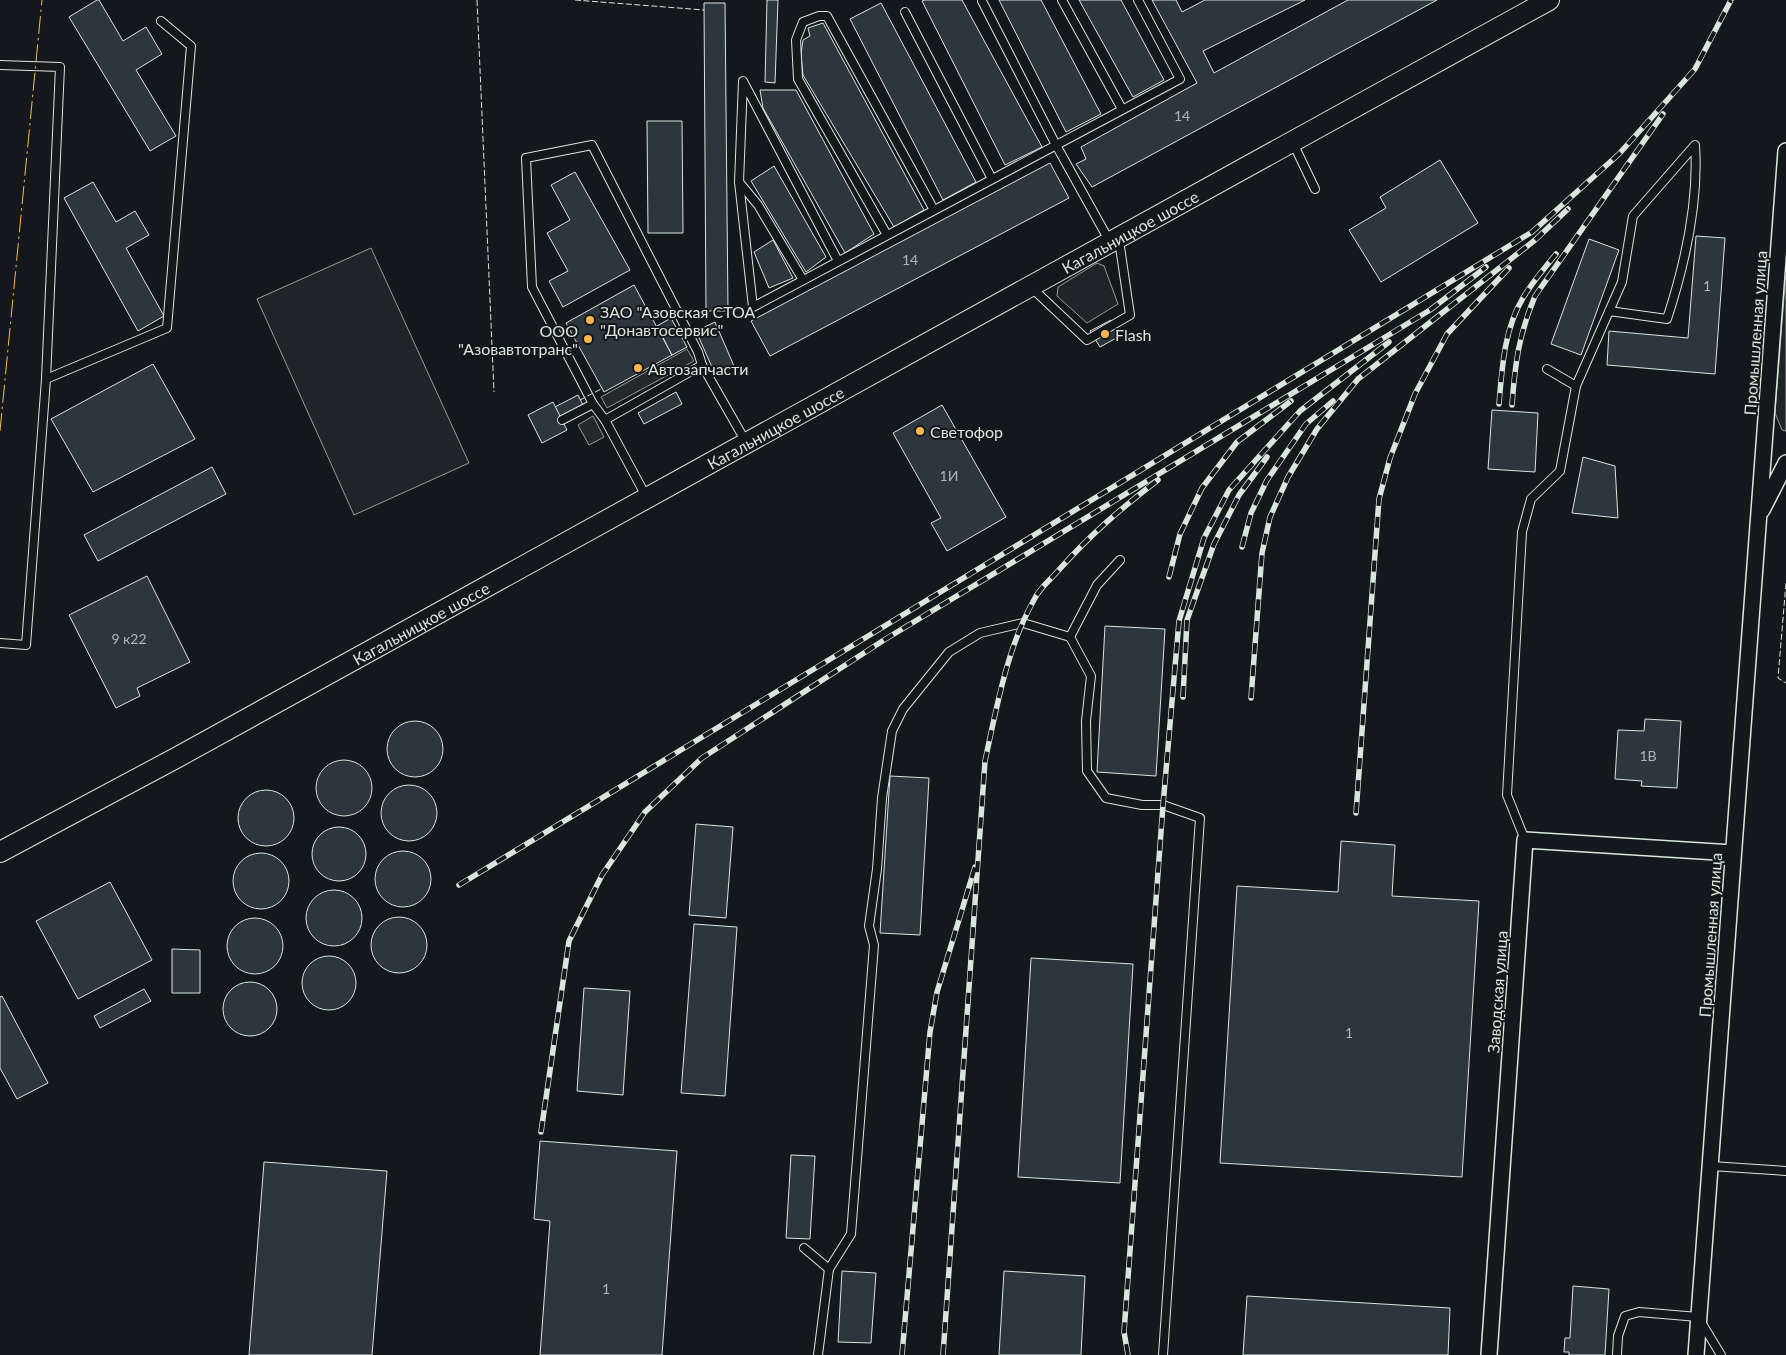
<svg xmlns="http://www.w3.org/2000/svg" width="1786" height="1355" viewBox="0 0 1786 1355" font-family="Lato,sans-serif">
<rect width="100%" height="100%" fill="#14181c"/>
<g fill="#202428" stroke="#939e99">
<path d="M371,248l98,215 -115,52 -97,-216z"/>
<path d="M1097,263l7,3 14,38 -31,19 -30,-27 1,-9z"/>
<path d="M1786,271v160l-4,-1 -7,-17z"/>
</g>
<g fill="#24282b" stroke="#939e99">
<path d="M687,349l7,12 -87,47 -6,-11z"/>
<path d="M593,416l11,21 -15,8 -11,-20z"/>
</g>
<g fill="#2c363c" stroke="#d8e6dc">
<path d="M97,0h2l24,41 23,-14 16,27 -26,16 40,66 -26,15 -81,-134z"/>
<path d="M767,0h11l-3,83 -10,-1z"/>
<path d="M925,0h37l80,147 -37,18 -83,-164z"/>
<path d="M999,0h42l60,114 -35,18z"/>
<path d="M1079,0h42l43,80 -31,17z"/>
<path d="M1152,0h24l6,12 23,-12h100l-102,51 11,22 134,-73h89l-345,187 -16,-23 10,-5 -5,-12 116,-64z"/>
<path d="M704,3h21l3,308h-22z"/>
<path d="M881,3l95,179 -33,18 -93,-181z"/>
<path d="M823,23l101,187 -30,17 -91,-152 -2,-21 2,-14 7,-4 -2,-8z"/>
<path d="M760,90h36l78,144 -29,19 -82,-145z"/>
<path d="M647,121h35l1,112h-35z"/>
<path d="M1440,160l38,63 -97,59 -32,-52 37,-22 -6,-11z"/>
<path d="M1050,163l19,35 -299,158 -19,-35z"/>
<path d="M774,166l52,91 -20,15 -55,-91z"/>
<path d="M575,172l55,98 -67,37 -14,-26 19,-10 -21,-38 23,-13 -19,-35z"/>
<path d="M93,182l23,40 19,-11 14,24 -23,13 38,68 -26,15 -74,-133z"/>
<path d="M1696,236l29,2 -10,136 -108,-9 2,-34 79,7z"/>
<path d="M1589,239l30,11 -38,105 -30,-11z"/>
<path d="M773,240l20,38 -24,10 -15,-36z"/>
<path d="M634,285l38,70 -68,37 -38,-69z"/>
<path d="M671,318l16,29 -15,8 -15,-29z"/>
<path d="M1111,320l9,16 -20,11 -10,-16z"/>
<path d="M715,322l19,44 -19,8 -19,-43z"/>
<path d="M153,364l42,75 -102,53 -42,-73z"/>
<path d="M676,392l6,12 -38,20 -6,-11z"/>
<path d="M578,395l5,10 -23,12 -5,-10z"/>
<path d="M553,402l14,28 -25,13 -14,-28z"/>
<path d="M942,405l64,112 -59,34 -16,-28 10,-5 -48,-85z"/>
<path d="M1492,410l46,3 -3,59 -47,-3z"/>
<path d="M1583,457l32,9 3,52 -46,-5z"/>
<path d="M212,467l14,27 -128,67 -14,-26z"/>
<path d="M147,576l43,86 -53,26 3,8 -24,12 -47,-93z"/>
<path d="M1105,626l60,3 -9,147 -59,-4z"/>
<path d="M1645,719l36,2 -4,67 -36,-2 1,-5 -27,-2 3,-49 26,1z"/>
<circle cx="415" cy="749" r="28"/>
<circle cx="344" cy="788" r="28"/>
<path d="M890,776l39,2 -9,157 -40,-2z"/>
<circle cx="409" cy="813" r="28"/>
<circle cx="266" cy="818" r="28"/>
<path d="M696,824l37,3 -7,91 -37,-3z"/>
<circle cx="339" cy="854" r="27"/>
<path d="M1341,841l54,4 -3,51 87,5 -17,276 -242,-14 17,-277 101,6z"/>
<circle cx="403" cy="879" r="28"/>
<circle cx="261" cy="881" r="28"/>
<path d="M110,882l42,78 -74,39 -42,-78z"/>
<circle cx="334" cy="918" r="28"/>
<circle cx="399" cy="945" r="28"/>
<circle cx="255" cy="946" r="28"/>
<path d="M694,924l43,3 -12,169 -44,-3z"/>
<path d="M172,949l28,1v43h-28z"/>
<circle cx="329" cy="983" r="27"/>
<path d="M1031,958l102,6 -13,219 -102,-6z"/>
<circle cx="250" cy="1009" r="27"/>
<path d="M584,988l46,3 -7,104 -46,-4z"/>
<path d="M144,989l7,12 -51,27 -6,-12z"/>
<path d="M2,996l46,87 -31,16 -17,-31v-71z"/>
<path d="M540,1141l137,10 -15,204h-122l10,-134 -16,-2z"/>
<path d="M791,1155l24,1 -5,83 -24,-1z"/>
<path d="M264,1162l123,9 -15,184h-123z"/>
<path d="M842,1271l34,2 -5,70 -33,-1z"/>
<path d="M1004,1271l81,5 -4,79h-82z"/>
<path d="M1573,1286l36,3 -4,66h-36v-3h-5l1,-14h5z"/>
<path d="M1247,1296l203,12 -2,47h-205z"/>
</g>
<g fill="none" stroke-linecap="round" stroke-linejoin="round">
<defs>
<g id="service">
<path d="M1062,0l60,109"/>
<path d="M982,1l74,144 54,97"/>
<path d="M905,12l87,167"/>
<path d="M0,65l60,2 -14,312 -20,266 -26,-2"/>
<path d="M1293,143l22,46"/>
<path d="M739,182l19,23 45,75"/>
<path d="M887,235l-89,-156 -2,-39 7,-18 16,-6h8l107,194"/>
<path d="M838,261l-95,-180 -4,101 14,125 427,-228 -42,-79"/>
<path d="M1032,288l55,52 43,-25 -11,-75"/>
<path d="M1547,369l29,17 46,-104 11,-66 62,-71c4,58 -10,119 -28,174l-58,-8"/>
<path d="M46,379l121,-51 24,-282 -30,-25"/>
<path d="M562,420l31,-16"/>
<path d="M605,420l-12,-16 -61,-117 -6,-129 66,-13 106,207 4,13"/>
<path d="M647,498l-42,-78 97,-55 44,77"/>
<path d="M1070,637l21,39 -5,45 1,50 19,27 36,7h21l37,13 -37,537"/>
<path d="M1525,840l-18,-45 15,-263 9,-33 29,-28 16,-85"/>
<path d="M1711,1166l75,5"/>
<path d="M804,1248l25,21 22,-35 23,-289 -5,-19 8,-57 5,-71 10,-67 11,-22 46,-57 31,-19 43,-10 47,14 27,-52 23,-25"/>
<path d="M818,1355l11,-86"/>
<path d="M1617,1355l1,-19 7,-20 14,-4 59,5 23,38"/>
</g>
<g id="minor">
<path d="M1762,510l24,-47"/>
<path d="M1489,1355l36,-515 208,13"/>
<path d="M1696,1355l90,-1204"/>
</g>
<g id="secondary">
<path id="s1" d="M0,852l176,-94 1373,-758"/>
</g>
</defs>
<use href="#service" stroke="#d8e6dc" stroke-width="10"/>
<use href="#minor" stroke="#d8e6dc" stroke-width="18"/>
<use href="#secondary" stroke="#d8e6dc" stroke-width="22"/>
<use href="#service" stroke="#14181c" stroke-width="8"/>
<use href="#minor" stroke="#14181c" stroke-width="15"/>
<use href="#secondary" stroke="#14181c" stroke-width="20"/>
<defs>
<g id="rail">
<path d="M1499,404c3,-35 5,-75 24,-106 9,-16 22,-30 33,-44"/>
<path d="M1512,405c3,-42 7,-71 23,-109l128,-182"/>
<path d="M1242,547l9,-34 16,-33 39,-56 27,-23"/>
<path d="M1169,577l11,-43 22,-46 35,-46 54,-41"/>
<path d="M1183,697l4,-77 27,-76 25,-49 28,-38"/>
<path d="M1251,698l11,-145 8,-36 18,-40 29,-48 41,-50 177,-139 33,-31"/>
<path d="M1356,813l23,-314 11,-41 25,-64 32,-60 62,-66"/>
<path d="M459,885l1073,-653 87,-78 76,-85 36,-69"/>
<path d="M541,1132l28,-191 33,-66 43,-63 57,-54 182,-118 546,-330 56,-43"/>
<path d="M902,1355l28,-323 7,-40 38,-125"/>
<path d="M943,1355l42,-594c12,-55 22,-114 50,-163 5,-10 15,-18 22,-26 33,-37 62,-62 101,-92"/>
<path d="M1128,1355l-4,-23 39,-527 16,-184 25,-83 25,-48 71,-79 89,-69"/>
</g>
</defs>
<use href="#rail" stroke="#d8e6dc" stroke-width="5.5"/>
<use href="#rail" stroke="#14181c" stroke-width="4" stroke-dasharray="11" stroke-linecap="butt"/>
<g stroke="#d8e6dc" stroke-width="1" stroke-dasharray="6 2.5" stroke-linecap="butt">
<path d="M477,0l17,392"/>
<path d="M575,0l129,10"/>
<path d="M580,400l23,-12"/>
<path d="M1786,583l-8,95 8,5"/>
</g>
<path stroke="#ffb74d" stroke-width="1" stroke-dasharray="18 4 2.5 4" stroke-linecap="butt" d="M0,431l42,-431"/>
</g>
<g fill="#ffb74d" stroke="#14181c" stroke-width="2">
<circle cx="590" cy="320" r="5"/>
<circle cx="1105" cy="334" r="5"/>
<circle cx="588" cy="339" r="5"/>
<circle cx="638" cy="368" r="5"/>
<circle cx="920" cy="431" r="5"/>
</g>
<g text-anchor="middle" dominant-baseline="central" stroke-width="4" stroke-linejoin="round" paint-order="stroke">
<g font-size="14" fill="#adbab4">
<text x="1182" y="115">14</text>
<text x="910" y="259">14</text>
<text x="1707" y="285">1</text>
<text x="949" y="475">1И</text>
<text x="129" y="638">9 к22</text>
<text x="1648" y="755">1В</text>
<text x="1349" y="1032">1</text>
<text x="606" y="1288">1</text>
</g>
<g font-size="16" fill="#d8e6dc" stroke="#14181c">
<text stroke="none"><textPath href="#s1" startOffset="1289">Кагальницкое шоссе</textPath></text>
<text transform="translate(1755 333) rotate(-86)">Промышленная улица</text>
<text stroke="none"><textPath href="#s1" startOffset="884">Кагальницкое шоссе</textPath></text>
<text stroke="none"><textPath href="#s1" startOffset="479">Кагальницкое шоссе</textPath></text>
<text transform="translate(1710 935) rotate(-86)">Промышленная улица</text>
<text transform="translate(1497 992) rotate(-86)">Заводская улица</text>
</g>
<g font-size="16" fill="#d8e6dc" stroke="#14181c" text-anchor="start">
<text x="600" y="311">ЗАО "Азовская СТОА<tspan x="600" dy="18">"Донавтосервис"</tspan></text>
<text x="578" y="330" text-anchor="end">ООО<tspan x="578" dy="18">"Азовавтотранс"</tspan></text>
<text x="1115" y="334">Flash</text>
<text x="648" y="368">Автозапчасти</text>
<text x="930" y="431">Светофор</text>
</g>
</g>
</svg>
